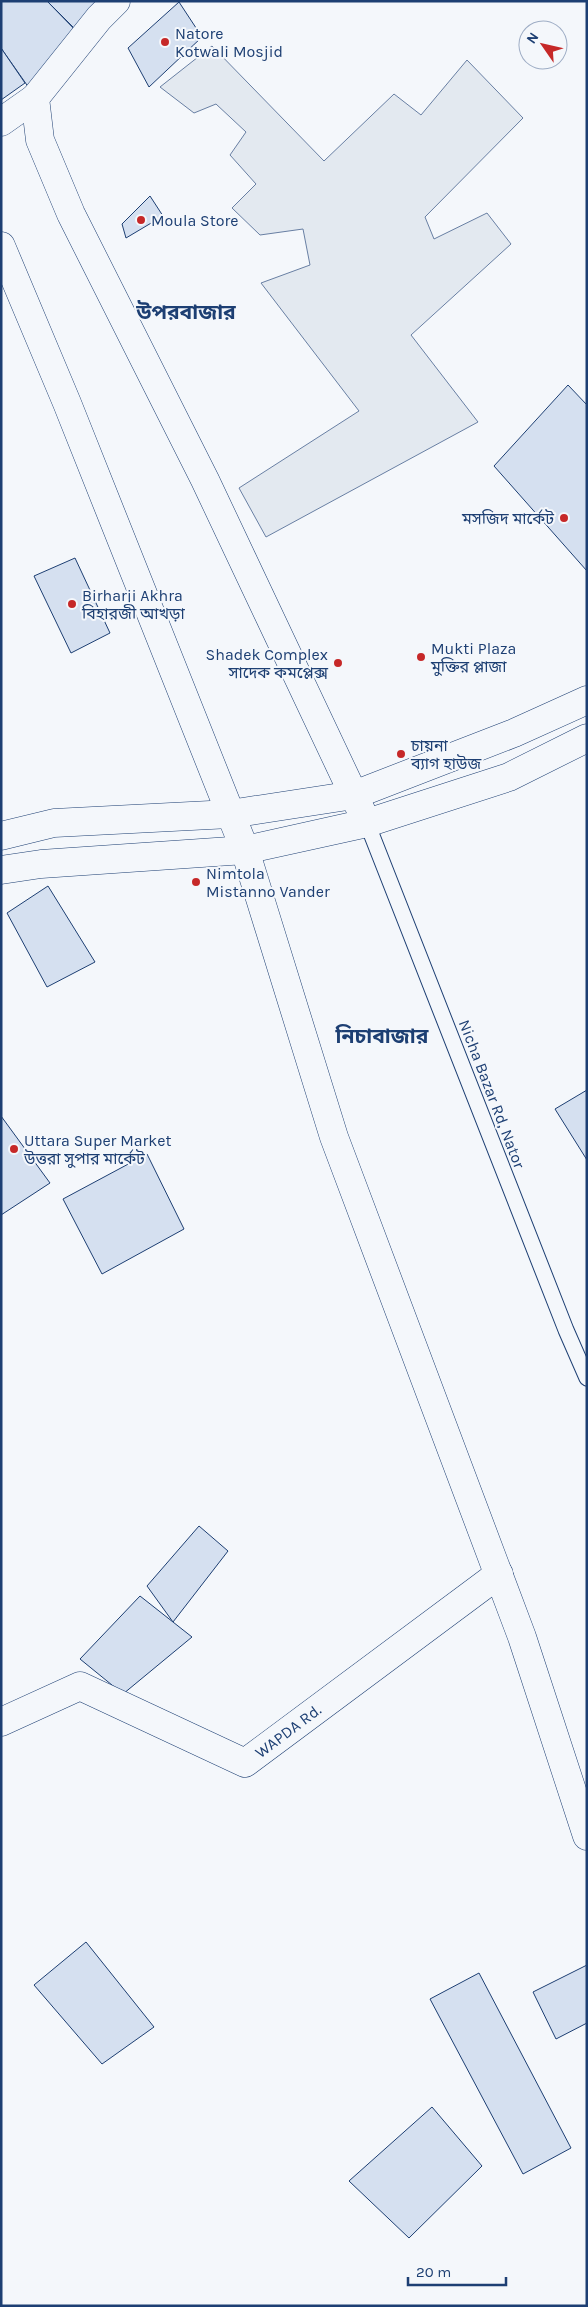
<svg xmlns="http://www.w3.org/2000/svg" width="588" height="2307" viewBox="0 0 588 2307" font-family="Karla,'Noto Sans Bengali',sans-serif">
<rect width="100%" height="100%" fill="#f4f7fb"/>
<path fill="#e3e9f0" stroke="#687fa3" d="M212,46l112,115 70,-67 27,21 46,-55 56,58 -98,99 9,22 53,-26 24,31 -100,91 67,87 -212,115 -27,-49 120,-77 -98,-128 49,-18 -7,-36 -43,6 -28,-27 24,-24 -26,-29 16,-23 -30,-28 -22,9 -34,-26z"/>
<g fill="#d5e0f0" stroke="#1d3f73">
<path d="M1,1h46l32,33 -50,54 -28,-40z"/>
<path d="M47,1h60l-24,36z"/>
<path d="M179,2l23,35 -53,50 -21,-39z"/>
<path d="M1,48l24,35 -24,17z"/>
<path d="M150,196l13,20 -37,22 -4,-14z"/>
<path d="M568,385l19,20v166l-93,-105z"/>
<path d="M75,558l35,75 -39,20 -37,-77z"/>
<path d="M48,886l47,76 -48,25 -40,-74z"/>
<path d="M587,1090v70l-32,-51z"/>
<path d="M1,1116l49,67 -49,32z"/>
<path d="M147,1154l37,75 -82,45 -39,-75z"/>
<path d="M199,1526l29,25 -55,71 -26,-36z"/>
<path d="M140,1596l52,41 -69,57 -43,-35z"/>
<path d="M86,1942l68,85 -52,37 -68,-79z"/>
<path d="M587,1965v58l-31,16 -23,-47z"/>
<path d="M479,1973l92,175 -48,26 -93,-175z"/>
<path d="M432,2107l50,59 -73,72 -60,-57z"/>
</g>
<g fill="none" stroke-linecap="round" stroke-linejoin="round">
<defs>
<path id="lane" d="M367,823l199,507 21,48"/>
<g id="street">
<path d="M116,1l-17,17 -64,80 5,42 31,74 134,266 162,343"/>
<path d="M1,122l34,-24"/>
<path d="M1,246l66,157 178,447 89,287 188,500 65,199"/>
<path d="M1,1722l79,-36 165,77 254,-189"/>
</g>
<g id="highway">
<path d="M1,836l53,-13 176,-9 124,-19 160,-62 73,-33"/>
<path d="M1,870l40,-6 204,-14 122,-27 142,-46 78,-39"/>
</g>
</defs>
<use href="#lane" stroke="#1d3f73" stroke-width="17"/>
<use href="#street" stroke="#1d3f73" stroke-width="29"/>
<use href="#highway" stroke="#1d3f73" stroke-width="29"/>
<use href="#lane" stroke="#f4f7fb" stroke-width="15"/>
<use href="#street" stroke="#f4f7fb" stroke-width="28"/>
<use href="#highway" stroke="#f4f7fb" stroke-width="28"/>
</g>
<g fill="#c62828" stroke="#f4f7fb" stroke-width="2">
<circle cx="165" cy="42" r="5"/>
<circle cx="141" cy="220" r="5"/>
<circle cx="564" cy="518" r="5"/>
<circle cx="72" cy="604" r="5"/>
<circle cx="421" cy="657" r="5"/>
<circle cx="338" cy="663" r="5"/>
<circle cx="401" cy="754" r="5"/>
<circle cx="196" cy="882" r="5"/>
<circle cx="14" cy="1149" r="5"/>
</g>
<g text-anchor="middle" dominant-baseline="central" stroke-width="4" stroke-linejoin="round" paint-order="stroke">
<g font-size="16" fill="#1d3f73" stroke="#f4f7fb" text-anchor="start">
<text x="175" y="33">Natore<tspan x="175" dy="18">Kotwali Mosjid</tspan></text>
<text x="151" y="220">Moula Store</text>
<text x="554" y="518" text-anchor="end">মসজিদ মার্কেট</text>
<text x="82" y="595">Birharji Akhra<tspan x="82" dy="18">বিহারজী আখড়া</tspan></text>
<text x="431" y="648">Mukti Plaza<tspan x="431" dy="18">মুক্তির প্লাজা</tspan></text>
<text x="328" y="654" text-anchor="end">Shadek Complex<tspan x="328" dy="18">সাদেক কমপ্লেক্স</tspan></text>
<text x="411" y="745">চায়না<tspan x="411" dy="18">ব্যাগ হাউজ</tspan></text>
<text x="206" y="873">Nimtola<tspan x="206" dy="18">Mistanno Vander</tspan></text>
<text x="24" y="1140">Uttara Super Market<tspan x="24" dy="18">উত্তরা সুপার মার্কেট</tspan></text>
</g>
<g font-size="16" fill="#1d3f73" stroke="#f4f7fb">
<text transform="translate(492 1094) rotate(69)">Nicha Bazar Rd, Nator</text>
<text transform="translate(288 1731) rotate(-37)">WAPDA Rd.</text>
</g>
<g font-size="21" font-weight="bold" fill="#1d3f73" stroke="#f4f7fb">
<text x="186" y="312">উপরবাজার</text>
<text x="382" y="1036">নিচাবাজার</text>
</g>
</g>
<rect width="588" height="2307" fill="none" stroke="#1d3f73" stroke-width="5"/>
<g transform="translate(543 45) rotate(304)"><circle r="24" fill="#f4f7fb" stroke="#9eadc5"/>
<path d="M0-4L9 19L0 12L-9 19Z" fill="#c62828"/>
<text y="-8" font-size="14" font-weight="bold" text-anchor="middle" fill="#1d3f73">N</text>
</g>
<path d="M408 2277v8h98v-8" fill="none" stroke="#1d3f73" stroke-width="2.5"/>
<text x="416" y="2277" font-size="15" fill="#1d3f73" stroke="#f4f7fb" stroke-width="4" paint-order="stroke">20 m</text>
</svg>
